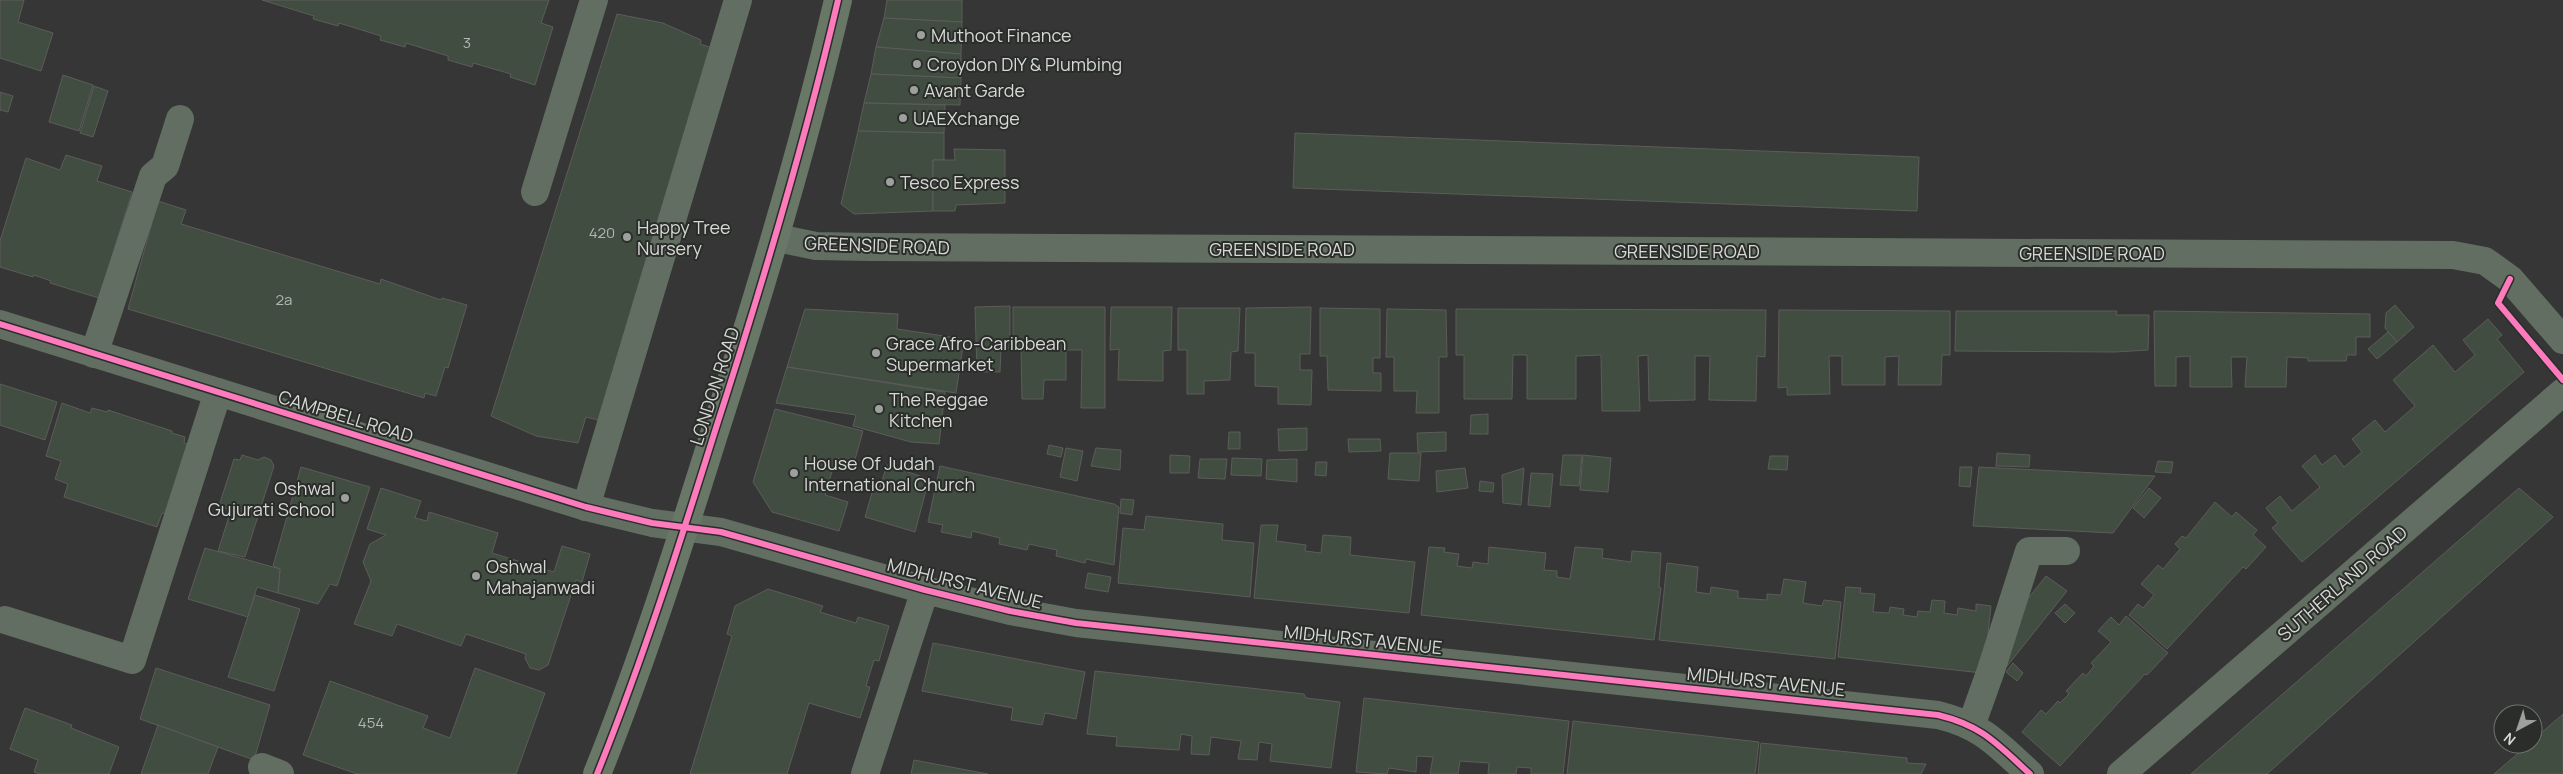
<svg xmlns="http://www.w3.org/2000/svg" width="2563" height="774" viewBox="0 0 2563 774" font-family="Manrope,sans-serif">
<rect width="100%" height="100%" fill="#353635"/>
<g fill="#424d41" stroke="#5c5c5b">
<path d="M0,0h24l-6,22 35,11 -12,38 -41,-13z"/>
<path d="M262,0h287l-8,23 12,4 -18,58 -25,-8 1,-3 -38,-11 -1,4 -24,-7v-4l-42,-13 -1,4 -25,-7 1,-4 -42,-13 -1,3 -25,-7 1,-3z"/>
<path d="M887,0h75v22l-78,-4z"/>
<path d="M617,14l46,9 38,17 -1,4 12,4 -114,372 -12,-3 -8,26 -42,-7 -45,-20z"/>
<path d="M884,18l78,4 -1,32 -85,-7z"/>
<path d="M876,47l85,7v24l-90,-4z"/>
<path d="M871,74l90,4 -1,27 -96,-2z"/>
<path d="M63,75l30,10 -14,46 -30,-9z"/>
<path d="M94,86l14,5 -15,46 -13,-4z"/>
<path d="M0,92l13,4 -5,16 -8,-2z"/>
<path d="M864,103l81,2 -1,28 -86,-2z"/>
<path d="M858,131l86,2v27h-11v51l-79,3 -13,-10z"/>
<path d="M1295,133l624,24 -2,54 -624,-23z"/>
<path d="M954,149l51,1v53l-49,2 -1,6h-22v-51h22z"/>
<path d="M66,155l36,11 -5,15 35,11 -33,106 -49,-15 1,-2 -17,-6 -1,2 -33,-10v-26l26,-83 34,12z"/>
<path d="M158,201l28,9 -5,14 199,60 1,-5 60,21 1,-2 25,7 -19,63 -3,-1 -9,29 -11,-3 -1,5 -296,-89z"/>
<path d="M2395,305l19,22 -17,15 -12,-14 1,-15z"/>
<path d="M1010,306v42l-9,1 -1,23h-23l-2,-65z"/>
<path d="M1013,307h92v101h-24l1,-58h-16v30h-22l-1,19h-21l-1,-49h-8z"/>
<path d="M1111,307h61l-1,43 -8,1v30l-45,-1 1,-31 -9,1z"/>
<path d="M1311,307l-1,47h-10v16h12l-1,35 -33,-1v-17l-23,-1v-33h-10l1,-45z"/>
<path d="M1178,308h62l-2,43 -7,1 -1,28 -26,1v13h-17v-44h-9z"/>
<path d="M1320,308l60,1v49h-7v15h8v18l-53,-1 -1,-34h-7z"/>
<path d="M805,309l93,5 -1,15 67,10 -8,54 -169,-26z"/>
<path d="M1387,309l59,1 1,47h-8v56h-23l1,-22h-23v-34h-8z"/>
<path d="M1456,309l310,1 -1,47 -8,-1 -1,45 -47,-1 1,-44h-15v44l-46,1 -1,-46 -10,1 2,55h-38l-1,-56 -25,1v43h-49v-44h-14l-1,44h-48v-44h-8z"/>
<path d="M1779,310l171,1v44h-8l-1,30h-43l1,-29 -14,1v28h-43v-29h-13l1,38 -43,1v-8l-9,1z"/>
<path d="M1956,311h161l-1,4h33l-1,35 -33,2 -160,-1z"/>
<path d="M2154,311l216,3v23h-14v18h-9l-1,6h-38v-3l-21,-1 -1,30h-41l2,-30h-16l1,30h-42v-31l-14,1v29h-21z"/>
<path d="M2488,319l14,16 -5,4 27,33 -222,190 -30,-34 6,-5 -12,-15 14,-12 12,15 28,-24 -18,-21 13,-11 7,10 13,-10 9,12 18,-15 -10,-13 23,-19 10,12 30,-26 -22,-26 40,-35 22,27 20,-17 -12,-15z"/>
<path d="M2388,332l9,10 -20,17 -9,-10z"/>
<path d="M787,367l158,25 -6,52 -28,-2 -58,-16 3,-11 -80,-12z"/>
<path d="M0,384l57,18 -12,38 -45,-15z"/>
<path d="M62,403l28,10 2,-5 15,4 1,-2 64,21v2l13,4 -1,6 29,9 -22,69 -29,-8 -5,14 -93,-30 4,-13 -13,-5 6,-18 -15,-5z"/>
<path d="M775,409l88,22 -9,32 -18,-5 -11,37 23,7 -9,29 -67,-19 -19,-30z"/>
<path d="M1488,414v20h-18l1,-19z"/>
<path d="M1307,428v22l-28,1 -1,-22z"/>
<path d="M1229,432h11v17h-12z"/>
<path d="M1446,432v19l-28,1 -1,-19z"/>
<path d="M1348,439h32l1,12 -32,1z"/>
<path d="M1049,445l14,3 -2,9 -14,-3z"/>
<path d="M1066,448l17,3 -6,30 -17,-4z"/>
<path d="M1096,448l25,2 -1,20 -29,-4z"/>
<path d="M1390,453h31l-2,28 -31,-2z"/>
<path d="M1997,453l33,2 -1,12 -33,-1z"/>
<path d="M242,455l16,5 6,-3 7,3 3,6 -29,91 -27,-6 13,-41 -12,-4 15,-47 6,1z"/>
<path d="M1170,455l20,1 -1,17h-19z"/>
<path d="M1563,455h19l-3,31 -19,-1z"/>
<path d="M1583,455l28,3 -3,34 -28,-2z"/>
<path d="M1770,456h18l-1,14 -19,-1z"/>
<path d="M1232,458l30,1 -1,17 -30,-1z"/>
<path d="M1200,459h27l-2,20 -27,-1z"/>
<path d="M1297,459v23l-31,-3 1,-19z"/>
<path d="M2158,461l15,1 -2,11 -16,-1z"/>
<path d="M1316,462h11l-1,14 -11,-1z"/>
<path d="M887,465l42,14 -14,53 -50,-15 9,-31 6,1z"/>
<path d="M940,466l174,38 5,3 -5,58 -28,-6 -1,4 -29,-7 1,-6 -28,-6 -2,6 -28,-6 1,-6 -28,-7 -1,7 -30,-6 2,-7 -15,-3z"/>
<path d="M301,467l69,20 -33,99 -7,-2 -12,20 -40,-11 2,-24 -7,-3z"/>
<path d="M1960,467h12l-2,20 -11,-1z"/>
<path d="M1979,467l176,9 -42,57 -140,-7z"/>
<path d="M1465,468l3,20 -31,4 -1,-21z"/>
<path d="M1524,468l-3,37 -18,-2 -1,-28z"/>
<path d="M1531,473l22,1 -3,33 -22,-2z"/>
<path d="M1480,481l14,2 -1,9 -14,-1z"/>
<path d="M381,488l40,13 -6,17 12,3 2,-9 69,21 -6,20 62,19 8,-26 28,8 -8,28 -6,-2 -28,85 -9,5 -9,-2 -5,-10 1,-4 -60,-20 -5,12 -64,-22 -5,12 -38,-12 17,-43 -8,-19 7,-18 16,-9 -19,-6z"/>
<path d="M2149,488l12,10 -17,20 -11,-10z"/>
<path d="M2519,488l34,29 -286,257h-76z"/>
<path d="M1121,499l13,1 -2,15 -12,-2z"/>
<path d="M2215,502l17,15 4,-5 21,18 -4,5 13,12 -20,22 -3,-2 -76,82 -38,-34 9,-11 5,4 11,-13 -13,-11 17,-19 5,4 17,-20 -5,-5 7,-8 4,2z"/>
<path d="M1146,516l77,8 -1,16 32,3 -4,54 -132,-14 5,-55 21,2z"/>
<path d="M1261,525h17l-2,16 30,4 -1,6 16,2 2,-18 28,2 -1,18 65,7 -6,51 -155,-15z"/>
<path d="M1429,547l16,1 -1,4 15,2 -2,12 15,2 1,-6 15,2 1,-17 57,6 -2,17 13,1v6l13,2 5,-32 28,2 -1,9 29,4 1,-11 29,2 -2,34 2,1 -7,52 -233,-25z"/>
<path d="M205,548l75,21 -2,24 -21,-6 -9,30 -60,-18z"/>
<path d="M1667,563l31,4 -2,25 14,2 1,-7 27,4v7l29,2v-6l14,1 3,-16 22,3 -3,21 19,3 2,-6 17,2 -6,57 -176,-19z"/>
<path d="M1088,573l23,4 -3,15 -23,-4z"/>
<path d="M2046,576l21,15 -63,79 22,-69z"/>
<path d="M1846,587l15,1 -1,5 15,1 -2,18 16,1 1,-6 14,2 -1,6 14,2 1,-6 12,1 2,-12 13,1 -1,12 13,2 1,-7 18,3v-7l15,2 -7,64 -2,3 -144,-16z"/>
<path d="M768,589l55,17 -3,6 36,11 2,-6 31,9 -10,35 -5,-1 -8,26 4,1 -10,31 -51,-15 -22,71h-97l42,-138 -5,-2 8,-28z"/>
<path d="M255,595l45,14 -26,82 -46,-14z"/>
<path d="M2065,604l10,9 -10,10 -10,-10z"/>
<path d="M2126,616l42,37 -21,22 -2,-1 -85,92 -38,-34 19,-22 5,4 12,-13 2,2 9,-9 -3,-3 17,-18 3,3 8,-10 -3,-3 20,-21 -13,-11 13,-14 8,8z"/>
<path d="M933,643l152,29 -9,47 -31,-6 -3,12 -31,-5 2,-12 -91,-17z"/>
<path d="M2013,663l10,10 -6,8 -11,-9z"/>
<path d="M156,668l114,37 -16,55 -114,-41z"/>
<path d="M475,668l70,25 -29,81h-159l-54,-19 27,-74 98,35 -5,12 27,10z"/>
<path d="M1095,671l209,23 2,4 34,4 -9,66 -61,-7 2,-17 -13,-2 -2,18 -19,-1 3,-18 -30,-4 -2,18 -18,-1 1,-18 -11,-2 -2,16 -63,-4 1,-9 -30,-3z"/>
<path d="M1364,698l205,23 -6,53h-32v-6l-14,-1 -1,7h-28l1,-11 -29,-2 -2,13h-28l3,-17 -16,-1 -1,16 -27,-4 -2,6 -31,-2z"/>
<path d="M25,708l47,17 -1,3 48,19 -10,27h-70l-5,-2 4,-12 -28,-11z"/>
<path d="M2563,714v60h-69l35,-30h4v-4z"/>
<path d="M1573,721l186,21 -4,32h-188z"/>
<path d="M158,725l60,22 -10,27h-67z"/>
<path d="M1761,743l146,15v5l19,1 -5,10h-163z"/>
<path d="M914,760l74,14h-77z"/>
</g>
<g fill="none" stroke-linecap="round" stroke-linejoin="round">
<g stroke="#626e61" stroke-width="28">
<path d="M535,192l59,-192"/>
<path d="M777,238l39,8 54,1 1583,8 32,6 25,18 53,61"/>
<path d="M0,324l586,183 66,16 69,9 204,58 85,21 66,12 862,92c45,11 59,29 92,59"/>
<path d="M94,354l59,-178 12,-10 15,-47"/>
<path d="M586,507l152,-507"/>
<path d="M5,620l127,40 86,-268"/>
<path d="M1971,726l20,-56 38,-119h37"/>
<path d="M262,767l18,7"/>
<path d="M865,774l60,-184"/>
<path d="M2121,774l442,-382"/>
</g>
<path stroke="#697767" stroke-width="28" d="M597,774c45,-112 82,-228 118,-343 46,-142 89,-285 123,-431"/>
<defs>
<g id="cycleway">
<path d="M2510,279l-12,24 65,77"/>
<path d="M0,324l586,183 66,16 69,9 204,58 85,21 66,12 862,92c45,11 59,29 92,59"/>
<path d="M597,774c45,-112 82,-228 118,-343 46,-142 89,-285 123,-431"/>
</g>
</defs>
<use href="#cycleway" stroke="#2a2d2a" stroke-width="9"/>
<use href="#cycleway" stroke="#fd7abc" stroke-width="6"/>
</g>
<g fill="#9ea09e" stroke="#2a2d2a" stroke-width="2">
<circle cx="921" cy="35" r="5"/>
<circle cx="917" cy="64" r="5"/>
<circle cx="914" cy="90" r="5"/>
<circle cx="903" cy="118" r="5"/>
<circle cx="890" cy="182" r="5"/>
<circle cx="627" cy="237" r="5"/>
<circle cx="876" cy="353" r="5"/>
<circle cx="879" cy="409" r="5"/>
<circle cx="794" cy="473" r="5"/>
<circle cx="345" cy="498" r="5"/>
<circle cx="476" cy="576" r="5"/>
</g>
<g text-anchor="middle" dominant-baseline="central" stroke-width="4" stroke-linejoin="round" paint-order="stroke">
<g font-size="15" fill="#b2b6b2">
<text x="467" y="42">3</text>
<text x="602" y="232">420</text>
<text x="284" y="299">2a</text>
<text x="371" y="722">454</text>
</g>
<g font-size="18" fill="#d7d9d7" stroke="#2a2d2a" text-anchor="start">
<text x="931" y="35">Muthoot Finance</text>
<text x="927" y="64">Croydon DIY &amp; Plumbing</text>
<text x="924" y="90">Avant Garde</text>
<text x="913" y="118">UAEXchange</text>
<text x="900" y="182">Tesco Express</text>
<text x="637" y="227">Happy Tree<tspan x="637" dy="21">Nursery</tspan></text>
<text x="886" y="343">Grace Afro-Caribbean<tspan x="886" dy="21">Supermarket</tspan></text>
<text x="889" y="399">The Reggae<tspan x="889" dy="21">Kitchen</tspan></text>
<text x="804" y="463">House Of Judah<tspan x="804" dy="21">International Church</tspan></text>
<text x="335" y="488" text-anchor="end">Oshwal<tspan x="335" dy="21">Gujurati School</tspan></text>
<text x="486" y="566">Oshwal<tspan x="486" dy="21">Mahajanwadi</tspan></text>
</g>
<g font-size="18" fill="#d7d9d7" stroke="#2a2d2a">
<text transform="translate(877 245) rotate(2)">GREENSIDE ROAD</text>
<text x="1282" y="249">GREENSIDE ROAD</text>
<text x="1687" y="251">GREENSIDE ROAD</text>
<text x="2092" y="253">GREENSIDE ROAD</text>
<text transform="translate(714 386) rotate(-72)">LONDON ROAD</text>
<text transform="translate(346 416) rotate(17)">CAMPBELL ROAD</text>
<text transform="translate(965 583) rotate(14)">MIDHURST AVENUE</text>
<text transform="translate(2342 583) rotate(-41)">SUTHERLAND ROAD</text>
<text transform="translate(1363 639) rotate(6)">MIDHURST AVENUE</text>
<text transform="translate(1766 681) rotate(6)">MIDHURST AVENUE</text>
</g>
</g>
<g transform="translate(2518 729) rotate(220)"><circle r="24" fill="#2a2d2a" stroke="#6f726f"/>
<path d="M0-4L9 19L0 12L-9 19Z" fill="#9ea09e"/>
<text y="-8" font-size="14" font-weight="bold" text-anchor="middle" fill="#d7d9d7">N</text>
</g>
</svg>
